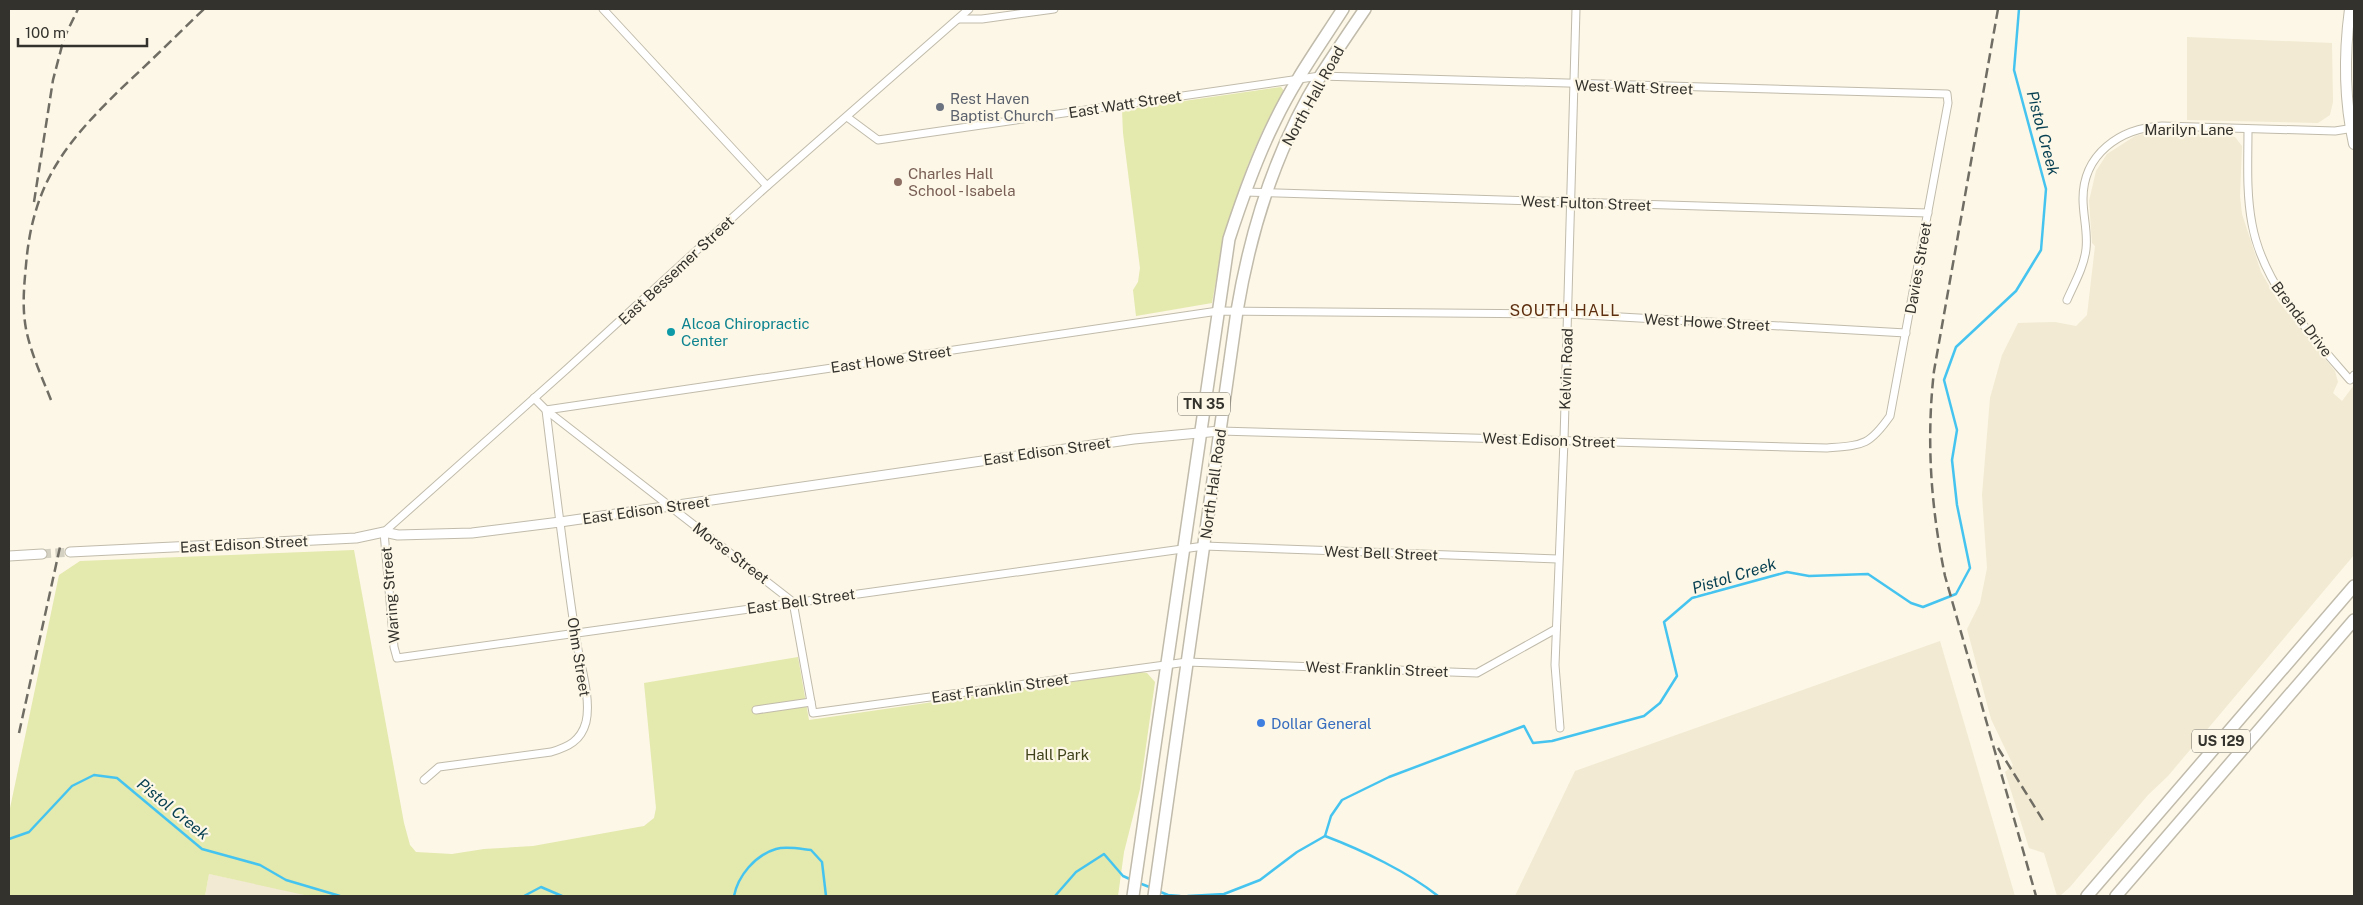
<svg xmlns="http://www.w3.org/2000/svg" width="2363" height="905" viewBox="0 0 2363 905" font-family="'Public Sans',sans-serif">
<rect width="100%" height="100%" fill="#fcf7e7"/>
<g fill="#f2ead2">
<path d="M2187,37l145,6 1,59 -3,13 -12,8 -131,-3z"/>
<path d="M2150,132l77,3 8,2 7,9 -2,50 2,18 19,58 17,29 57,70 3,11 -5,11 9,8 12,-16v170l-186,221 -20,19 -78,92 -10,9h-3l-13,-43 -15,-5 -24,-76 8,-7 -22,-46 -24,-90 13,-26 7,-35 -5,-73 8,-97 12,-43 16,-32 37,-1 21,4 11,-11 8,-69 -3,-3 -3,-42 7,-30 11,-17 28,-18z"/>
<path d="M1940,641l75,255h-500l60,-125z"/>
<path d="M209,874l82,17 18,5h-104z"/>
</g>
<g fill="#e4e9ad">
<path d="M1281,87l3,4c-40,67 -59,136 -72,212l-76,13 -3,-26 5,-8 2,-14 -17,-135 -1,-23z"/>
<path d="M354,550l50,273 6,22 6,7 36,2 32,-5 49,-3 111,-20 10,-8 2,-10 -12,-125 154,-26 11,63 331,-48 7,1 8,9 -15,107 -16,63 -6,44h-809l-100,-22 -4,22h-196v-83l50,-238 21,-14z"/>
</g>
<g fill="none" stroke-linecap="round" stroke-linejoin="round">
<g stroke="#46c4f0" stroke-width="2.5">
<path d="M1325,836c37,14 83,36 113,60"/>
<path d="M9,839l20,-7 43,-46 22,-11 23,3 85,71 58,16 26,15 54,16"/>
<path d="M1139,883l13,5"/>
<path d="M1158,891l10,4 12,1"/>
<path d="M524,896l17,-9 21,9"/>
<path d="M734,896c4,-20 21,-41 42,-47 10,-3 25,0 35,1l11,12 4,34"/>
<path d="M1055,896l21,-24 28,-18 19,22 9,4"/>
<path d="M1188,896l36,-2 36,-14 37,-28 28,-16 6,-20 11,-16 47,-23 135,-51 9,17 19,-2 92,-25 16,-13 17,-27 -13,-54 28,-24 95,-26 22,4 59,-2 43,29 12,4 33,-13 14,-26 -13,-63 -5,-45 5,-30 -13,-50 12,-33 60,-56 25,-41 5,-61 -32,-119 5,-61"/>
</g>
<path stroke="#d4d0c2" stroke-width="9" stroke-dasharray="9 4.5" stroke-linecap="butt" d="M42,554l28,-2"/>
<defs>
<g id="minor">
<path d="M603,9l164,177"/>
<path d="M969,9l-202,177 -199,182 -184,164 10,115 3,11 807,-112 354,13"/>
<path d="M958,19h24l72,-10"/>
<path d="M847,117l31,23 442,-64 627,18 1,9 -58,313c-21,30 -27,29 -63,32l-607,-17"/>
<path d="M2248,129c0,32 -2,63 4,95 11,61 59,111 98,156l4,-5"/>
<path d="M1244,192l684,21"/>
<path d="M2067,300c7,-16 17,-33 19,-51 2,-17 -3,-33 -3,-50 0,-45 37,-71 79,-73l173,5 19,-3"/>
<path d="M534,398l12,12 247,192 20,111 374,-51 290,11 79,-44"/>
<path d="M756,710l55,-8"/>
<path d="M1560,728l-5,-63 9,-225 12,-431"/>
<path d="M424,780l15,-13 112,-15c17,-5 30,-11 35,-30 6,-26 -8,-63 -11,-90 -11,-73 -20,-148 -29,-222l672,-99 350,3 338,19"/>
</g>
<g id="tertiary">
<path d="M70,552l286,-14 28,-6 14,3 74,-2 88,-11 574,-83 86,-8"/>
<path d="M9,556l33,-2"/>
</g>
<path id="secondary" d="M2350,9c-6,45 -6,90 4,135"/>
<g id="primary">
<path d="M1133,896l96,-657c13,-40 27,-80 46,-118 19,-40 45,-76 68,-112"/>
<path d="M1154,896l83,-585c14,-84 39,-163 84,-236 14,-22 29,-44 44,-66"/>
</g>
<g id="trunk">
<path d="M2087,896l267,-310"/>
<path d="M2116,896l238,-276"/>
</g>
</defs>
<use href="#minor" stroke="#c0bbab" stroke-width="9"/>
<use href="#tertiary" stroke="#c0bbab" stroke-width="11"/>
<use href="#secondary" stroke="#c0bbab" stroke-width="12"/>
<use href="#primary" stroke="#c0bbab" stroke-width="14"/>
<use href="#trunk" stroke="#c0bbab" stroke-width="14"/>
<use href="#minor" stroke="#fff" stroke-width="7"/>
<use href="#tertiary" stroke="#fff" stroke-width="9"/>
<use href="#secondary" stroke="#fff" stroke-width="10"/>
<use href="#primary" stroke="#fff" stroke-width="11"/>
<use href="#trunk" stroke="#fff" stroke-width="11"/>
<g stroke="#706d64" stroke-width="2.5" stroke-dasharray="10 5" stroke-linecap="butt">
<path d="M1998,9l-64,362c-8,70 -3,137 11,205l91,320"/>
<path d="M34,202l19,-122 11,-42 14,-29"/>
<path d="M51,400c-9,-23 -20,-46 -25,-71 -4,-22 -2,-42 0,-64 7,-86 43,-126 102,-183 26,-24 51,-49 76,-73"/>
<path d="M19,733l41,-186"/>
<path d="M1998,748l46,74"/>
</g>
</g>
<circle fill="#6b7280" stroke="#fcf7e7" stroke-width="2" cx="940" cy="107" r="5"/>
<circle fill="#8d6e63" stroke="#fcf7e7" stroke-width="2" cx="898" cy="182" r="5"/>
<circle fill="#0f9aa8" stroke="#fcf7e7" stroke-width="2" cx="671" cy="332" r="5"/>
<circle fill="#3f7fe0" stroke="#fcf7e7" stroke-width="2" cx="1261" cy="723" r="5"/>
<g text-anchor="middle" dominant-baseline="central" stroke-width="4.5" stroke-linejoin="round" paint-order="stroke">
<g fill="#fcf7e7" stroke="#706d64" stroke-width="1">
<rect x="1178" y="392.5" width="52" height="23" rx="4"/>
<rect x="2192" y="729.5" width="58" height="23" rx="4"/>
</g>
<g font-size="14" font-weight="bold" fill="#34322c">
<text x="1204" y="404">TN 35</text>
<text x="2221" y="741">US 129</text>
</g>
<g font-size="15" fill="#34322c" stroke="#fcf7e7">
<text transform="translate(1634 87) rotate(2)">West Watt Street</text>
<text transform="translate(1313 96) rotate(-61)">North Hall Road</text>
<text transform="translate(1125 104) rotate(-9)">East Watt Street</text>
<text x="2189" y="129">Marilyn Lane</text>
<text transform="translate(1586 203) rotate(2)">West Fulton Street</text>
<text transform="translate(1918 268) rotate(-80)">Davies Street</text>
<text transform="translate(676 270) rotate(-43)">East Bessemer Street</text>
<text transform="translate(2302 319) rotate(53)">Brenda Drive</text>
<text transform="translate(1707 322) rotate(3)">West Howe Street</text>
<text transform="translate(891 359) rotate(-8)">East Howe Street</text>
<text transform="translate(1566 369) rotate(-88)">Kelvin Road</text>
<text transform="translate(1549 440) rotate(2)">West Edison Street</text>
<text transform="translate(1047 451) rotate(-8)">East Edison Street</text>
<text transform="translate(1213 484) rotate(-82)">North Hall Road</text>
<text transform="translate(646 510) rotate(-8)">East Edison Street</text>
<text transform="translate(244 544) rotate(-3)">East Edison Street</text>
<text transform="translate(731 553) rotate(37)">Morse Street</text>
<text transform="translate(1381 553) rotate(2)">West Bell Street</text>
<text transform="translate(390 595) rotate(-95)">Waring Street</text>
<text transform="translate(801 601) rotate(-8)">East Bell Street</text>
<text transform="translate(579 657) rotate(81)">Ohm Street</text>
<text transform="translate(1377 669) rotate(2)">West Franklin Street</text>
<text transform="translate(1000 688) rotate(-8)">East Franklin Street</text>
</g>
<g font-size="15" fill="#5b616d" stroke="#fcf7e7" text-anchor="start">
<text x="950" y="98">Rest Haven<tspan x="950" dy="17">Baptist Church</tspan></text>
</g>
<g font-size="15" fill="#785e54" stroke="#fcf7e7" text-anchor="start">
<text x="908" y="173">Charles Hall<tspan x="908" dy="17">School - Isabela</tspan></text>
</g>
<g font-size="15" fill="#0d838f" stroke="#fcf7e7" text-anchor="start">
<text x="681" y="323">Alcoa Chiropractic<tspan x="681" dy="17">Center</tspan></text>
</g>
<g font-size="15" fill="#366cbe" stroke="#fcf7e7" text-anchor="start">
<text x="1271" y="723">Dollar General</text>
</g>
<g font-size="15" fill="#404319" stroke="#fcf7e7">
<text x="1057" y="754">Hall Park</text>
</g>
<g font-size="16" font-style="italic" fill="#063f51" stroke="#fcf7e7">
<text transform="translate(2043 133) rotate(75)">Pistol Creek</text>
<text transform="translate(1734 576) rotate(-17)">Pistol Creek</text>
<text transform="translate(173 809) rotate(39)">Pistol Creek</text>
</g>
<g font-size="16" letter-spacing="1" fill="#5d2e0f" stroke="#fcf7e7">
<text x="1565" y="310">SOUTH HALL</text>
</g>
</g>
<rect width="2363" height="905" fill="none" stroke="#34322c" stroke-width="20"/>
<path d="M18 38v8h129v-8" fill="none" stroke="#34322c" stroke-width="2.5"/>
<text x="25" y="38" font-size="15" fill="#34322c" stroke="#fcf7e7" stroke-width="4" paint-order="stroke">100 m</text>
</svg>
